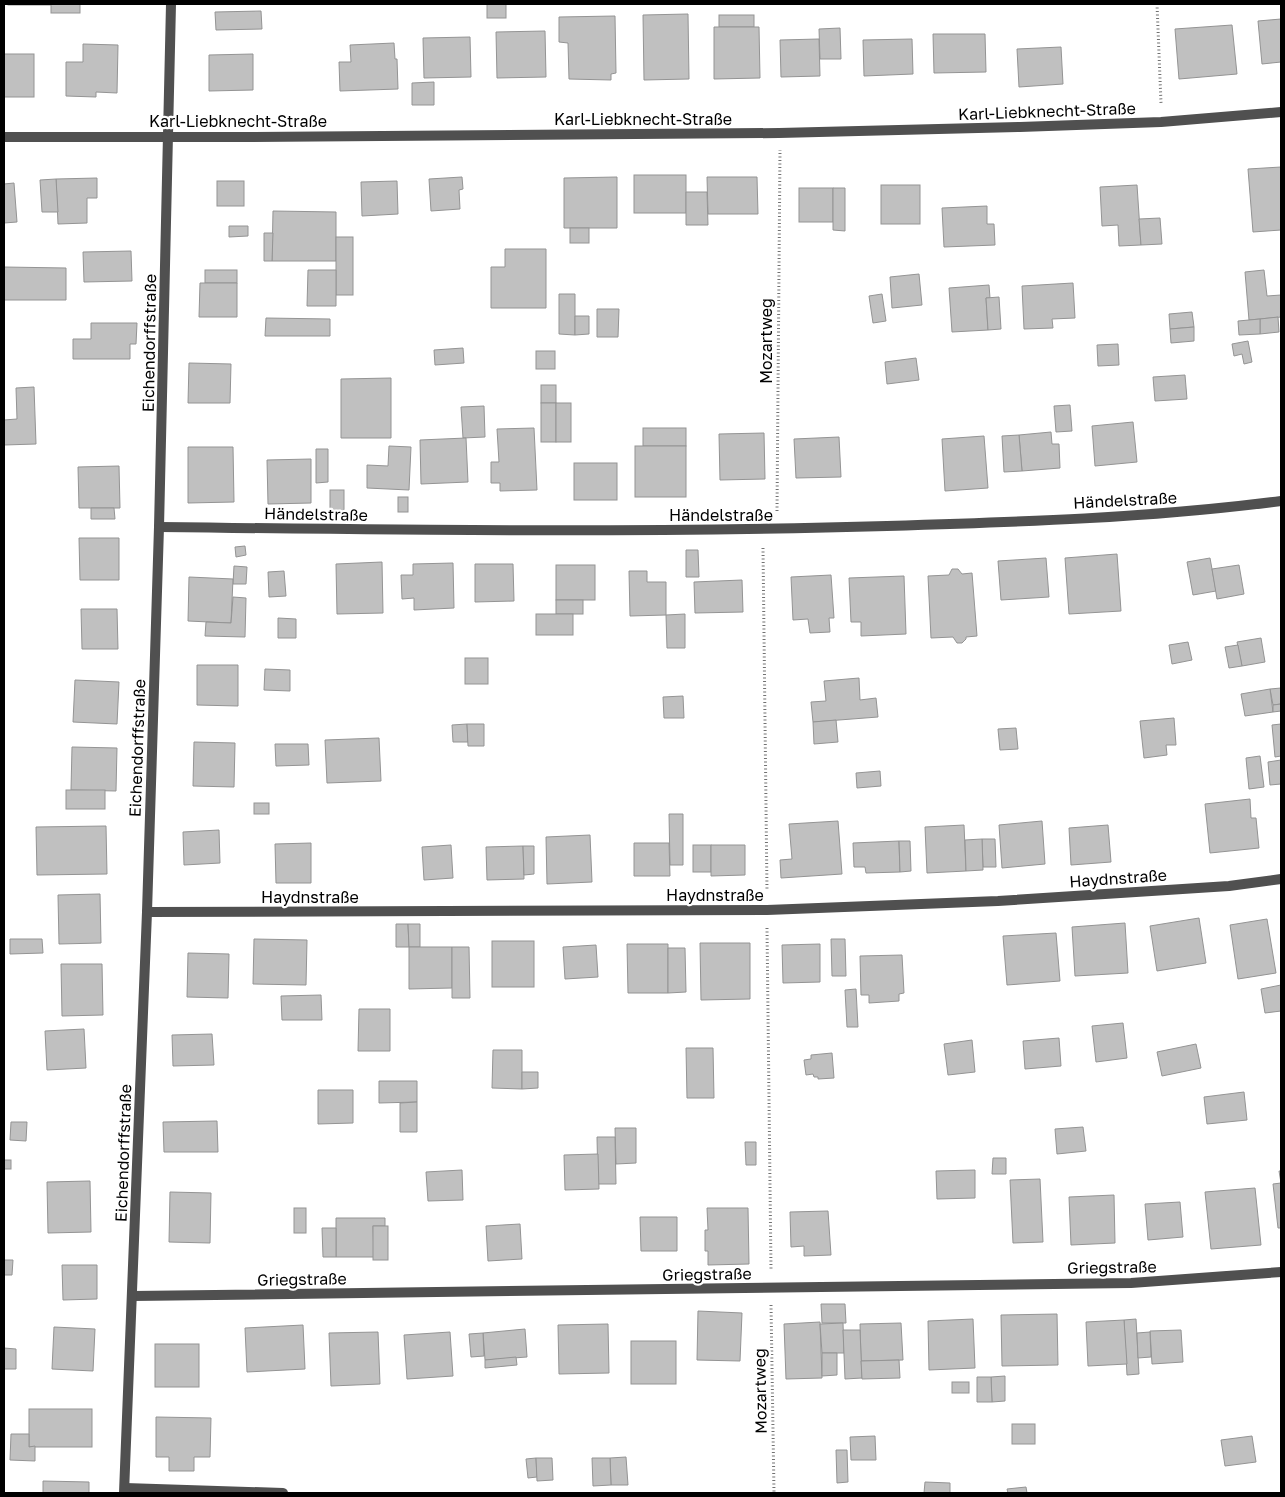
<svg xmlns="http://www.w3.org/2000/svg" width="1285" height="1497" viewBox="0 0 1285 1497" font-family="'Golos Text',sans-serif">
<rect width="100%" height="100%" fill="#fff"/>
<g fill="#c0c0c0" stroke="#949494">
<rect x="8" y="4" width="43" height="1"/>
<rect x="51" y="4" width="29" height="9"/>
<rect x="487" y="4" width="19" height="14"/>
<path d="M261,11l1,18 -46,1 -1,-18z"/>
<path d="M688,14l1,65 -45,1 -1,-65z"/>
<rect x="719" y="15" width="35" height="12"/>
<path d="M615,16l1,57 -5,1v6l-42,-1 -1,-36 -9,-1v-25z"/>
<path d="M1281,19v43l-19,2 -4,-43z"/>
<path d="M1232,25l5,49 -58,5 -4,-50z"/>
<path d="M714,27h45l1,51 -46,1z"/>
<path d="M840,28l1,31h-21l-1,-30z"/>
<path d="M545,31l1,46 -49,1 -1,-46z"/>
<path d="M933,34h52l1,38 -52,1z"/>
<path d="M470,37l1,40 -47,1 -1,-40z"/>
<path d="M819,39l1,37 -39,1 -1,-37z"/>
<path d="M912,39l1,35 -49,2 -1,-36z"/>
<path d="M394,43l1,16h2l1,30 -58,2 -1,-29h12l-1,-17z"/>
<path d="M83,44l35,1 -1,48 -21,-1v5l-30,-1v-34h17z"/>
<path d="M1061,47l2,37 -44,3 -2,-38z"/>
<rect x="4" y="54" width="30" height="43"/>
<path d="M253,54v36l-44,1v-36z"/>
<path d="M434,82v23h-22v-22z"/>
<path d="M1281,167v63l-28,2 -5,-63z"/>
<rect x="634" y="175" width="52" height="38"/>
<path d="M462,177l1,12 -4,1 1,19 -29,2 -2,-32z"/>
<path d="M617,177v51h-53v-50z"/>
<path d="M707,177h50l1,37h-50z"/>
<path d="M97,178v20h-10v25l-29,1 -2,-45z"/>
<path d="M56,179l2,33h-16l-2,-32z"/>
<rect x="217" y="181" width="27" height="25"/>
<path d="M397,181l1,33 -36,2 -1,-34z"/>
<path d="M14,183l3,39 -13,1v-39z"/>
<rect x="881" y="185" width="39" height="39"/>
<path d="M1137,185l4,60 -22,1 -1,-21 -16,1 -2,-39z"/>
<rect x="799" y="188" width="34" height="34"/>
<path d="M833,188h12v43l-12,-1z"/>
<path d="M686,192h21l1,33h-22z"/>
<path d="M987,206v18h7l1,21 -51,2 -2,-39z"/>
<path d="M273,211l63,1v49h-64z"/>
<path d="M1160,218l2,26 -21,1 -2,-26z"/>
<path d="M229,226h19v10l-19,1z"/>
<rect x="570" y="228" width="19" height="15"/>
<path d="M264,233h9l-1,28h-8z"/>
<rect x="336" y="237" width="17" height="58"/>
<path d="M505,249h41v59h-55v-41h14z"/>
<path d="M131,251l1,30 -48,1 -1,-30z"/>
<path d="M4,267l62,1v32h-62z"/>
<rect x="205" y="270" width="32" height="13"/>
<path d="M308,270h28v36h-29z"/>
<path d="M1264,270l3,26 14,-1v22l-32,3 -4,-48z"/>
<path d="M919,274l3,31 -30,3 -2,-31z"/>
<path d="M200,283h37v34h-38z"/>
<path d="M1073,283l2,35 -23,1 1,9 -29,1 -2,-43z"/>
<path d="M989,285l1,13h-4l2,32 -36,2 -3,-44z"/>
<path d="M559,294h16v41l-16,-1z"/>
<path d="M882,294l4,27 -13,2 -4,-27z"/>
<path d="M999,297l2,32 -13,1 -2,-32z"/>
<path d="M597,309h22l-1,28h-21z"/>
<path d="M1192,312l2,15 -24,2 -1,-15z"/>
<path d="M575,316h14v18l-14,1z"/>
<path d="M1278,317l1,15 -19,2v-15z"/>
<path d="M266,318l64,1v17h-65z"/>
<path d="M1260,319v15l-21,1 -1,-14z"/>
<path d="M91,323h46l-1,21h-6v15h-57v-20h18z"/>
<path d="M1194,327v14l-23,2 -1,-14z"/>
<path d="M1248,341l4,21 -8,2 -2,-10 -8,2 -2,-12z"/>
<path d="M1118,344l1,21 -21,1 -1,-21z"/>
<path d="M463,348l1,15 -29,2 -1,-15z"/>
<rect x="536" y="351" width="19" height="18"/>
<path d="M916,358l3,22 -32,4 -2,-22z"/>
<path d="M189,363l42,1 -1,39h-42z"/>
<path d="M1185,375l2,24 -32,2 -2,-24z"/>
<path d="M391,378v60h-50v-59z"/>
<rect x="541" y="385" width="15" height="18"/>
<path d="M34,387l2,57 -32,1v-25l13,-1 -1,-31z"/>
<rect x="541" y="403" width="15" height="39"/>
<rect x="556" y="403" width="15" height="39"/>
<path d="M1070,405l2,26 -16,1 -2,-26z"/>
<path d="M484,406l1,31 -22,1 -2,-31z"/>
<path d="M1133,422l4,40 -42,4 -3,-40z"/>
<path d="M534,428l3,62 -37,1v-8h-9v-21h8l-2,-33z"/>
<rect x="643" y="428" width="43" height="18"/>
<path d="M1051,432l1,12h7l1,24 -38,3 -3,-36z"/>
<path d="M764,433l1,46 -45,1 -1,-46z"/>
<path d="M1019,435l3,36 -18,1 -2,-36z"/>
<path d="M984,436l4,52 -43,3 -3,-52z"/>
<path d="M839,437l2,40 -45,1 -2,-39z"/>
<path d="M466,438l2,44 -47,2 -1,-44z"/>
<path d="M389,446l22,1 -2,43 -42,-2v-23l21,1z"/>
<rect x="635" y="446" width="51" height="51"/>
<path d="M188,447h45l1,55 -46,1z"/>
<path d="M316,449h12v33l-12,1z"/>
<path d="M311,459v44l-43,1 -1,-44z"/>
<rect x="574" y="463" width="43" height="37"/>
<path d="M119,466l1,42h-41l-1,-41z"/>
<rect x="330" y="490" width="14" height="22"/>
<rect x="398" y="497" width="10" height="15"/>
<path d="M91,508h23l1,11h-24z"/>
<path d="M79,538h40v42h-39z"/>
<path d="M245,546l1,9 -10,2 -1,-10z"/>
<path d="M686,550h12l1,27h-13z"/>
<path d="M1117,554l4,57 -52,3 -4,-56z"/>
<path d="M1046,558l3,39 -48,3 -3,-39z"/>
<path d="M1210,558l6,33 -23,4 -6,-33z"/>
<path d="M382,562l1,51 -46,1 -1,-50z"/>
<path d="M453,563l1,45 -40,2v-12l-12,1 -1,-24h12v-11z"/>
<path d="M475,564h38l1,37 -39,1z"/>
<rect x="556" y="565" width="39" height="35"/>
<path d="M1239,565l5,29 -27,5 -5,-30z"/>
<path d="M234,566l13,1 -1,17h-13z"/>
<path d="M952,569h6l4,5 10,-1 5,63 -11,1v2l-4,4h-5l-4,-6 -22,1 -3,-62 21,-1z"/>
<path d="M284,571l2,25 -17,1 -1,-25z"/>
<path d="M629,571h18v11h19v33l-36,1z"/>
<path d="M831,575l3,43h-5l1,14 -20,1 -2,-14 -15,1 -2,-43z"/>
<path d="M904,576l2,58 -45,2v-14h-10l-2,-44z"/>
<path d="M189,577l44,2 -2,44 -43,-2z"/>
<path d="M742,580l1,32 -48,1 -1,-31z"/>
<path d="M233,597l13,1 -1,39 -40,-1 1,-14 25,1z"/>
<rect x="556" y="600" width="27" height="14"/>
<path d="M81,609h36l1,40h-36z"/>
<rect x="536" y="614" width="37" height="21"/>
<path d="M685,614v34h-18l-1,-33z"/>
<path d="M278,618l18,1v19h-18z"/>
<path d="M1261,638l4,24 -23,4 -5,-24z"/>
<path d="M1188,642l4,18 -20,4 -3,-19z"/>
<path d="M1238,645l4,21 -13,2 -4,-21z"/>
<rect x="465" y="658" width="23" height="26"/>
<path d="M197,665h41v41l-41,-1z"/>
<path d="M265,669l25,1v21l-26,-1z"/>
<path d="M859,678l1,22 16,-2 2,19 -65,5 -2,-20 15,-1 -2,-20z"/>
<path d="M75,680l44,2 -2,42 -44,-2z"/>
<path d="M1281,688v16l-8,1 -3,-16z"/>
<path d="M1270,689l3,23 -28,4 -4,-22z"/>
<path d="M683,696l1,22h-20l-1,-21z"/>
<path d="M1281,704v7l-8,1v-7z"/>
<path d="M1174,718l2,27h-10l1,10 -23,3 -4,-37z"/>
<path d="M836,720l2,22 -24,2 -1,-22z"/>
<path d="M467,724l1,18h-15l-1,-17z"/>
<path d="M467,724h17v22h-16z"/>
<path d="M1281,724v32l-6,1 -3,-32z"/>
<path d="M1016,728l2,21 -18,1 -2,-21z"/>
<path d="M379,738l2,43 -54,2 -2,-43z"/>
<path d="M194,742l41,1 -1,44 -41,-1z"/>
<path d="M275,744h33l1,21 -33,1z"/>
<path d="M72,747l45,1 -1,43 -45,-1z"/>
<path d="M1260,756l4,31 -15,2 -3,-31z"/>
<path d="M1281,760v24l-11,1 -2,-23z"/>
<path d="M880,771l1,15 -24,2 -1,-15z"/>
<rect x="66" y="790" width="39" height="19"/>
<path d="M1250,799l1,19h5l3,30 -49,5 -5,-49z"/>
<rect x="254" y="803" width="15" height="11"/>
<path d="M669,814h14v51h-13z"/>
<path d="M838,821l4,53 -61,4 -1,-18 12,-1 -3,-35z"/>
<path d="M1042,821l3,43 -43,4 -3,-43z"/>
<path d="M964,825l2,46 -39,2 -2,-46z"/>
<path d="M1108,825l3,37 -40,3 -2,-37z"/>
<path d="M106,826l1,48 -70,1 -1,-48z"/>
<path d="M219,830l1,33 -36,2 -1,-33z"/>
<path d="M590,835l2,47 -45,2 -1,-47z"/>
<path d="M982,839h13l1,28h-13z"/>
<path d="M982,839l1,31 -17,1 -1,-31z"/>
<path d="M899,841l1,31 -34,1 -1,-6h-11l-1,-24z"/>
<path d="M899,841h11l1,30 -11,1z"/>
<path d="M311,843v40h-35l-1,-39z"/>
<path d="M634,843h35l1,33h-36z"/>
<path d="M451,845l2,33 -29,2 -2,-33z"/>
<rect x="693" y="845" width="18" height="27"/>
<path d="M711,845h34v30l-34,1z"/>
<path d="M523,846l1,33 -37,1 -1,-33z"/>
<path d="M523,846h11v28l-10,1z"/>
<path d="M100,894l1,49 -42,1 -1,-49z"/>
<path d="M1199,918l7,45 -49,8 -7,-45z"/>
<path d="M1267,919l9,54 -38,6 -8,-54z"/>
<path d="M1125,923l3,50 -53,3 -3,-49z"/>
<path d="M396,924h12l1,23h-13z"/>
<path d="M408,924h12v23h-11z"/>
<path d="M1056,933l4,48 -53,4 -4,-49z"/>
<path d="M10,939h32l1,14 -33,1z"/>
<path d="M254,939l53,1 -1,45 -53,-1z"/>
<path d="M831,939h14l1,37h-14z"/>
<rect x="492" y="941" width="42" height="46"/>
<path d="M700,943h50v56l-49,1z"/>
<path d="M627,944h41v49h-40z"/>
<path d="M820,944v38l-37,1 -1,-38z"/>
<path d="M596,945l2,32 -33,2 -2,-32z"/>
<path d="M409,947h43v41l-43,1z"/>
<path d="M452,947h17l1,51h-18z"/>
<path d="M668,948h17l1,44 -18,1z"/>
<path d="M188,953l41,1 -1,44 -41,-1z"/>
<path d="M902,955l2,38 -5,1v7l-30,2v-8h-8l-1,-39z"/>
<path d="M61,964h41l1,51 -41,1z"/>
<path d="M1281,985v26l-16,2 -4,-24z"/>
<path d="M856,989l2,38h-11l-2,-37z"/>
<path d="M321,995l1,25h-40l-1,-24z"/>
<path d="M359,1009h31v42h-32z"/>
<path d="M1123,1023l4,35 -31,4 -4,-36z"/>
<path d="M84,1029l2,39 -39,2 -2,-39z"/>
<path d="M212,1034l2,31 -41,1 -1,-31z"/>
<path d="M1059,1038l2,28 -36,3 -2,-28z"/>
<path d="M972,1040l3,32 -27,3 -4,-31z"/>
<path d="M1196,1044l5,24 -39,8 -5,-24z"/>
<path d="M686,1048h27l1,50h-27z"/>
<path d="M493,1050h29v39l-30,-1z"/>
<path d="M832,1053l2,25 -16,1v-2h-4l-1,-3 -7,1 -2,-15 7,-1v-4z"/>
<path d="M522,1072h16v16l-16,1z"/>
<path d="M379,1081h38v21l-38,1z"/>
<path d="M318,1090h35v33l-35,1z"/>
<path d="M1244,1092l3,28 -40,4 -3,-27z"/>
<path d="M417,1102v30h-17v-29z"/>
<path d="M217,1121l1,31h-54l-1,-30z"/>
<path d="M11,1122h16l-1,19 -16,-1z"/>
<path d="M1083,1127l3,24 -29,3 -2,-25z"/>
<path d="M615,1128h21v35l-20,1z"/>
<path d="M597,1137h18l1,47h-18z"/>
<path d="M745,1142h11v23h-10z"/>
<path d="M598,1154l1,35 -34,1 -1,-35z"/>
<path d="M993,1158h13v16h-14z"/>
<rect x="4" y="1160" width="7" height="9"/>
<path d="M462,1170l1,30 -35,1 -2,-29z"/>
<path d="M975,1170v28l-38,1 -1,-28z"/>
<path d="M1279,1171h2v57h-3l-5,-44 8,-1z"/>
<path d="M1040,1179l3,63 -30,1 -3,-63z"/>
<path d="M90,1181l1,51 -43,1 -1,-51z"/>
<path d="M1255,1188l6,57 -50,4 -6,-57z"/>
<path d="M170,1192l41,1 -1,50 -41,-1z"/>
<path d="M1114,1195l1,48 -44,2 -2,-48z"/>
<path d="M1180,1202l3,35 -35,3 -3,-36z"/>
<rect x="294" y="1208" width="12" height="25"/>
<path d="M707,1208h41l1,56 -41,1v-14h-3v-21h3z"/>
<path d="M828,1211l3,44 -27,1v-10l-13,1 -1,-35z"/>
<path d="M640,1217h37v34h-36z"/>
<path d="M336,1218h49v8h-12l1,31h-38z"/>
<path d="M520,1224l2,35 -34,2 -2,-35z"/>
<rect x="373" y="1226" width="15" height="34"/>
<path d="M322,1228h14v29h-13z"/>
<path d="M4,1260h9l-1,15h-8z"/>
<path d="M62,1265h35v34l-34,1z"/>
<path d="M821,1304h24l1,19h-24z"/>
<path d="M698,1311l44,2 -2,48 -43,-1z"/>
<path d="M1057,1314l1,51 -56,1 -1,-51z"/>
<path d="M973,1319l2,49 -46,2 -1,-49z"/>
<path d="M1136,1319l3,55 -12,1 -3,-55z"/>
<path d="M1124,1320l3,44 -39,2 -2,-44z"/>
<path d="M820,1322l2,56 -36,1 -2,-55z"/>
<path d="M843,1323l1,30h-22l-2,-29z"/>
<path d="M901,1323l2,37 -42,1 -1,-37z"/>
<path d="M608,1324l1,49 -50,1 -1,-49z"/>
<path d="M303,1325l2,44 -58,3 -2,-44z"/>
<path d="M54,1327l41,2 -2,42 -41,-2z"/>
<path d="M525,1329l2,28 -42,3 -2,-27z"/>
<path d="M843,1330h17l2,48 -17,1z"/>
<path d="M1181,1330l2,32 -31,2 -2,-33z"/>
<path d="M378,1332l2,52 -49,2 -2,-53z"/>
<path d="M450,1332l3,44 -46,3 -3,-44z"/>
<path d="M1150,1332l1,25 -13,1 -1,-25z"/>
<path d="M483,1333l1,23 -13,1 -2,-23z"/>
<rect x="631" y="1341" width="45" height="43"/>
<rect x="155" y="1344" width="44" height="43"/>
<path d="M4,1348l12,1v20h-12z"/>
<path d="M822,1353h15v22l-15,1z"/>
<path d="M516,1357l1,8 -32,3v-8z"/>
<path d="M899,1360l1,18 -38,1 -1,-18z"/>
<path d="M1005,1376v25l-13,1 -1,-25z"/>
<path d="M977,1377h14l1,25h-15z"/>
<rect x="952" y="1382" width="17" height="11"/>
<rect x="29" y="1409" width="63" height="38"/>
<path d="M156,1417l55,1 -1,39h-16v14h-25v-14h-13z"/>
<rect x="1012" y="1424" width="23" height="20"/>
<path d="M11,1434h18v13l6,-1v15l-25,-1z"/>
<path d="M875,1436l1,24h-25l-1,-23z"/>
<path d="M1252,1436l4,26 -31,4 -4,-26z"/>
<path d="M836,1450h11l1,32 -11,1z"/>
<path d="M626,1457l2,28h-17l-1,-27z"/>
<path d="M536,1458l1,19 -9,1 -2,-19z"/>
<path d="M536,1458h16l1,22 -16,1z"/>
<path d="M592,1458h18l1,27 -18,1z"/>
<path d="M43,1481l46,1v11h-46z"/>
<path d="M925,1482l25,1v10h-26z"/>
<path d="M1026,1487l1,6h-19l-1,-4z"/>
</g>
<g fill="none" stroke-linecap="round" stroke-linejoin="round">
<g stroke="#727272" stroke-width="3" stroke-dasharray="1 2.5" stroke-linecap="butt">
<path d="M1157,4l4,99"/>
<path d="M777,511l3,-361"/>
<path d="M763,548l4,343"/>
<path d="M767,928l4,341"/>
<path d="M771,1305l3,188"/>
</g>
<path stroke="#505050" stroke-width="10" d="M125,1488l158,5"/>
<g stroke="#505050" stroke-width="10">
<path d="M4,137h249l526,-4 241,-6 141,-5 120,-10"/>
<path d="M159,527c243,3 486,6 728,-1 132,-4 264,-8 394,-25"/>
<path d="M147,912l620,-2 231,-9 231,-15 52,-7"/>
<path d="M133,1296l998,-13 150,-11"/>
<path d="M124,1493l23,-581 12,-385 12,-523"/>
</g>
</g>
<g text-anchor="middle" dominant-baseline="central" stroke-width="4.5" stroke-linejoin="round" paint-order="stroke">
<g font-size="16" fill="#000" stroke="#fff">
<text transform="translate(1047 111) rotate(-2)">Karl-Liebknecht-Straße</text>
<text x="643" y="119">Karl-Liebknecht-Straße</text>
<text x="238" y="121">Karl-Liebknecht-Straße</text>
<text transform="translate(766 341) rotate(-90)">Mozartweg</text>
<text transform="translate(149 343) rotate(-89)">Eichendorffstraße</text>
<text transform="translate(1125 500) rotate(-3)">Händelstraße</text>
<text transform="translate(316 514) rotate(1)">Händelstraße</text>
<text x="721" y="515">Händelstraße</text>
<text transform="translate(137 748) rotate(-88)">Eichendorffstraße</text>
<text transform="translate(1118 878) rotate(-4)">Haydnstraße</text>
<text x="715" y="895">Haydnstraße</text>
<text x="310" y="897">Haydnstraße</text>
<text transform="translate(123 1153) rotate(-88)">Eichendorffstraße</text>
<text transform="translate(1112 1267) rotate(-1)">Griegstraße</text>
<text transform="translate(707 1274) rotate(-1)">Griegstraße</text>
<text transform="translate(302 1279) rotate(-1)">Griegstraße</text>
<text transform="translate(760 1391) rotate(-91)">Mozartweg</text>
</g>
</g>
<rect width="1285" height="1497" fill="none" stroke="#000000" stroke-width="10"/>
</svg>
